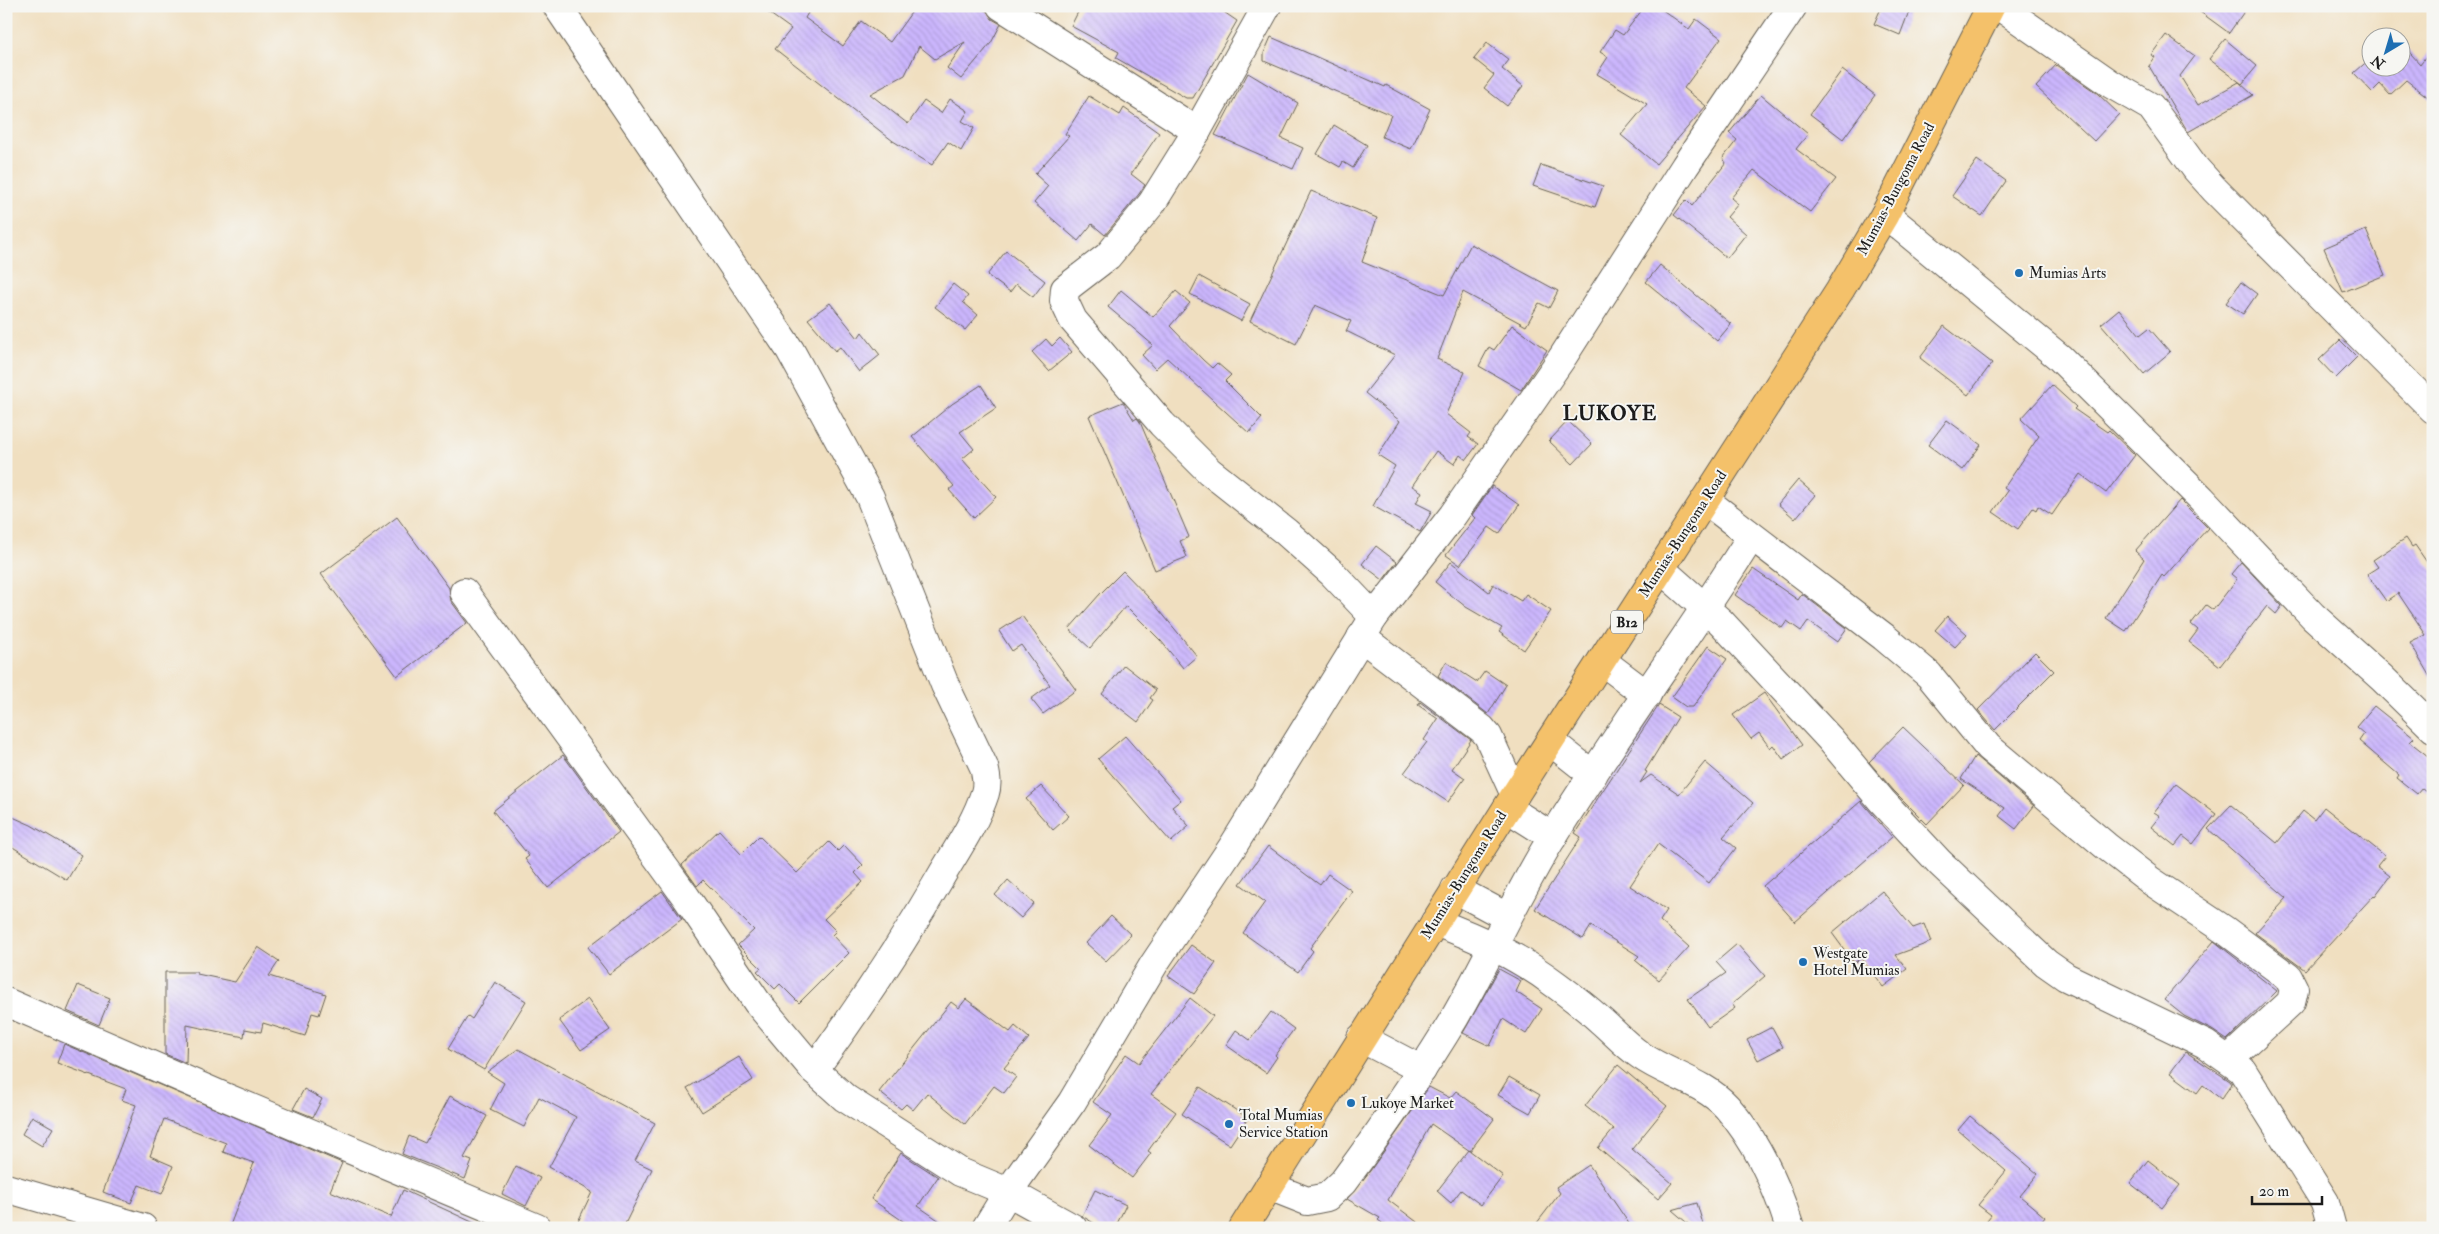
<svg xmlns="http://www.w3.org/2000/svg" width="2439" height="1234" viewBox="0 0 2439 1234" font-family="'IM FELL Double Pica',serif">
<defs>
<pattern id="building-back-hatch" width="6" height="6" patternUnits="userSpaceOnUse" patternTransform="scale(1.25)"><rect width="6" height="6" fill="#cbb6fd"/><path d="M-1 5l2 2M0 0l6 6M5-1l2 2" fill="none" stroke="#ae9cd8"/></pattern>
</defs>
<rect width="100%" height="100%" fill="#f6f6f2"/>
<filter id="ink" filterUnits="userSpaceOnUse"><feTurbulence type="fractalNoise" baseFrequency=".02" numOctaves="2"/><feDisplacementMap in="SourceGraphic" scale="10" xChannelSelector="R" yChannelSelector="G"/><feConvolveMatrix kernelMatrix="1 2 1 2 8 2 1 2 1" color-interpolation-filters="sRGB"/></filter>
<filter id="wash" filterUnits="userSpaceOnUse"><feTurbulence type="fractalNoise" baseFrequency=".0096" numOctaves="4" result="noise"/><feDisplacementMap in="SourceGraphic" scale="20" xChannelSelector="R" yChannelSelector="G"/><feGaussianBlur stdDeviation="1.12" result="paint"/><feColorMatrix in="noise" values="0 0 0 0 0 0 0 0 0 0 0 0 0 0 0 0 0 1.4 0 .05"/><feComposite in="paint" operator="in"/></filter>
<g filter="url(#wash)">
<rect width="100%" height="100%" fill="#f0dfc0"/>
<g id="blocks">
<g fill="url(#building-back-hatch)">
<path d="M759,6h53l-7,12 38,28 18,-25 29,21 26,-36h61l10,5 5,8 9,5 -10,19 -30,36 -14,-11 18,-26 -30,17 -16,-13 -14,29 -35,19 38,30 16,-23 17,12 9,-14 18,12 -6,10 12,7 -13,23 -13,-9 -16,23 -39,-24 -118,-92 16,-20z"/>
<path d="M1081,6h134l22,15 -44,77h-7l-70,-40 3,-6 -48,-26z"/>
<path d="M1645,6h12l32,23 7,-10 25,19 -37,50 22,18 -50,58 -35,-29 26,-31 -50,-30 11,-17 -8,-5 15,-22 8,5z"/>
<path d="M1882,6h29l-11,29 -26,-11z"/>
<path d="M2192,6h56l-19,27z"/>
<path d="M2166,35l29,21 -15,20 18,29 41,-23 14,13 -65,37 -39,-66 6,-9 -4,-2z"/>
<path d="M1271,37l114,50 1,-2 44,24 -19,40 -29,-12 9,-22 -127,-54v-8z"/>
<path d="M2225,39l32,27 -15,18 -33,-25z"/>
<path d="M1487,43l22,17 -7,9 21,17 -16,20 -23,-18 10,-13 -20,-16z"/>
<path d="M2402,44l18,20 13,-17v54l-27,-21 -16,15 -10,-11 -8,8 -18,-19 18,-16v11h30z"/>
<path d="M2056,65l41,28 22,21 -25,27 -58,-54z"/>
<path d="M1842,70l33,25 -32,44 -33,-25z"/>
<path d="M1248,73l50,30 -17,35 22,10 -10,21 -78,-34z"/>
<path d="M1761,95l47,39 -12,15 40,30 -26,33 -56,-42 -23,28 7,6 -11,13 19,17 -19,24 -53,-43 12,-15 6,6 34,-43 -3,-5 14,-18 -8,-7z"/>
<path d="M1089,96l31,19 4,-7 35,25 -28,41 14,11 -6,9 -34,41 -13,-11 -14,17 -44,-38 14,-17 -13,-12 34,-38 -4,-2z"/>
<path d="M1334,125l33,20 -14,23 -10,-6 -3,5 -23,-13z"/>
<path d="M1977,160l29,21 -24,35 -30,-20z"/>
<path d="M1541,165l62,21 -8,21 -62,-21z"/>
<path d="M1311,191l66,27 -15,44 82,33 27,-51 87,47 -9,17 -10,-5 -13,23 -63,-34 -26,67 28,13 -19,42 25,19 -3,4 10,7 -12,16 -6,-5 -6,9 -18,-13 -24,35 10,6 -6,11 16,8 -12,21 -47,-26 22,-40 -17,-11 22,-34 -35,-28 30,-38 -49,-24 5,-10 -36,-16 -19,39 -46,-23z"/>
<path d="M2366,230l19,45 -42,17 -19,-44z"/>
<path d="M1006,251l39,30 -12,16 -17,-13 -6,8 -23,-17z"/>
<path d="M1660,265l71,59 -14,17 -71,-59z"/>
<path d="M1199,276l51,28 -9,17 -51,-27z"/>
<path d="M2241,282l16,12 -14,20 -17,-11z"/>
<path d="M953,284l15,12 -5,6 15,13 -13,15 -30,-23z"/>
<path d="M1121,290l32,27 23,-26 14,12 -20,23 33,34 9,8 5,-5 14,12 -6,6 37,37 -13,15 -82,-75 -12,11 -13,-14 11,-10 -45,-38z"/>
<path d="M830,303l28,35 4,-6 18,23 -21,17 -19,-25 -5,4 -27,-32z"/>
<path d="M2119,309l21,26 9,-7 21,24 -26,22 -43,-50z"/>
<path d="M1512,325l35,25 -26,40 -42,-24 10,-19 5,3z"/>
<path d="M1944,326l48,37 -24,32 -48,-37z"/>
<path d="M1060,338l12,14 -23,19 -17,-19 14,-13 6,7z"/>
<path d="M2340,340l17,17 -21,21 -17,-18z"/>
<path d="M981,385l15,23 -36,24 14,17 -12,10 34,38 -22,21 -25,-28 5,-4 -42,-49 40,-33z"/>
<path d="M2052,385l24,22 -2,2 33,23 2,-2 26,25 -29,38 -26,-19 -28,41 -14,-9 -2,4 -3,-2 -15,21 -25,-17 15,-21 -4,-3 35,-52 -18,-17z"/>
<path d="M1123,402l11,18 3,-2 3,4 49,115 -9,4 7,16 -32,13 -66,-154z"/>
<path d="M1947,420l34,25 -19,25 -34,-25z"/>
<path d="M1568,421l24,23 -19,20 -24,-23z"/>
<path d="M1798,480l17,15 -20,24 -17,-15z"/>
<path d="M1492,486l27,19 -20,29 -10,-7 -29,38 -14,-10 29,-37 -3,-3z"/>
<path d="M2180,500l28,28 -44,49 -2,-2 -36,56 -20,-13 38,-59 -9,-8z"/>
<path d="M397,517l52,71 2,13 16,22 -70,53 -76,-102z"/>
<path d="M2406,538l6,9 3,-2 18,26v111l-23,-39 16,-8 -28,-42 -12,8 -19,-27 11,-7 -5,-7z"/>
<path d="M1376,546l21,16 -14,18 -21,-16z"/>
<path d="M1451,562l38,30 4,-8 28,17 5,-7 25,17 -27,39 -25,-18 3,-4 -36,-21 -31,-25z"/>
<path d="M2241,562l41,44 -6,8 -9,-8 -47,60 -31,-24 9,-12 -7,-6 15,-19 7,5 24,-31 -6,-5z"/>
<path d="M1753,569l45,31 4,-6 45,34 -10,14 -29,-21 -7,10 -14,-10 -5,7 -47,-33z"/>
<path d="M1123,571l28,29 46,56 -14,12 -22,-27 -35,-35 -36,42 -21,-19 31,-35z"/>
<path d="M1022,616l54,74 -33,24 -12,-15 19,-14 -29,-40 -9,6 -13,-20z"/>
<path d="M1947,616l20,18 -12,13 -20,-17z"/>
<path d="M1708,646l19,13 -34,48h-7l-14,-10z"/>
<path d="M2035,652l19,19 -59,59 -17,-20z"/>
<path d="M1446,662l31,20 8,-11 21,14 -18,29 -50,-38z"/>
<path d="M1124,665l32,25 -6,8 3,2 -15,22 -36,-28z"/>
<path d="M1764,693l38,52 -19,14 -10,-14 -3,3 -11,-15 -8,6 -18,-24z"/>
<path d="M1420,702l51,38 -19,29 13,9 -17,24 -44,-29 23,-31 -3,-2 14,-21 -20,-14z"/>
<path d="M1659,705l19,12 -33,54 2,1 -7,11 11,-8 28,19 26,-32 48,41 -30,34 13,11 -27,35 -51,-39 -28,42 37,24 -7,11 29,26 -30,33 -24,-20 4,-4 -48,-30 -8,13 -48,-30 46,-72 -6,-4z"/>
<path d="M2374,706l40,32 -4,4 23,18v36l-11,-8 -5,6 -20,-16 2,-3 -40,-34 5,-7 -8,-7z"/>
<path d="M1903,727l61,58 -37,39 -33,-33 -25,-29z"/>
<path d="M1125,736l56,64 -9,7 17,19 -18,16 -73,-83z"/>
<path d="M563,755l56,77 -71,56 -23,-29 4,-3 -36,-45z"/>
<path d="M1975,756l59,50 -18,23 -17,-13 6,-8 -44,-29z"/>
<path d="M2176,784l40,30 -23,30 -10,-8 -8,10 -24,-19 9,-11 -6,-4z"/>
<path d="M1041,786l28,30 -16,14 -27,-31z"/>
<path d="M1861,801l31,36 -97,85 -32,-36z"/>
<path d="M2231,805l46,38 26,-32 11,9 10,-13 61,49 -8,10 13,10 -15,20 -1,-1 -69,75 -50,-37 32,-35 -79,-69z"/>
<path d="M6,814l25,11 51,30 -15,25 -61,-37z"/>
<path d="M719,830l22,24 18,-18 38,37 32,-31 9,9 6,-6 19,20 -8,8 8,9 -39,37 12,12 -4,4 17,18 -50,50 -19,-19 -5,5 -18,-18 4,-3 -23,-23 16,-15 -51,-50 -6,6 -15,-21z"/>
<path d="M1268,846l52,39 8,-11 24,17 -42,57 3,3 -15,21 -55,-39 22,-31 -25,-18z"/>
<path d="M1008,880l26,23 -13,15 -26,-23z"/>
<path d="M662,891l20,28 -73,55 -21,-27z"/>
<path d="M1882,891l31,37 11,-4 7,18 -35,13 11,14 -24,18 -22,-29 -7,5 -22,-30z"/>
<path d="M1111,916l20,19 -25,26 -20,-18z"/>
<path d="M2214,941l63,50 -50,49 -15,-10 -28,-14 -20,-16z"/>
<path d="M1737,944l28,32 -33,28 3,4 -27,19 -20,-28 38,-26 -10,-11z"/>
<path d="M1191,945l25,18 -22,31 -26,-18z"/>
<path d="M258,947l21,14 -10,15 57,18 -7,21 -7,-2 -7,23 -42,-13 -2,9 -16,-3 -1,8 -57,-12 -1,38 -21,-9v-82h32v2l38,8z"/>
<path d="M1499,969l22,12 -5,11 26,17 -16,25 -23,-15 -13,27 -27,-13z"/>
<path d="M495,982l31,19 -42,69 -36,-21 20,-33 4,3z"/>
<path d="M78,985l32,13 -11,27 -32,-14z"/>
<path d="M1190,998l23,18 -62,78 25,18 -28,39 3,2 -19,25 -43,-33 23,-30 -19,-13 33,-48 13,9z"/>
<path d="M588,999l22,31 -29,20 -22,-30z"/>
<path d="M966,999l44,33 5,-6 14,12 -25,30 12,9 -12,16 -10,-7 -29,38 -38,-31 -14,17 -7,-6 -5,5 -22,-17 72,-90 8,6z"/>
<path d="M1271,1012l23,17 -19,26 2,2 -11,16 -40,-28 10,-15 14,10z"/>
<path d="M1772,1027l11,20 -25,13 -11,-20z"/>
<path d="M64,1044l278,119 -12,28 61,26 12,-27 82,38h-256l25,-65 -31,-11 3,-9 -62,-24 -14,37 23,10 -11,28 -23,-9 -8,18 -28,-11 33,-87 -14,-5 4,-11 -69,-26z"/>
<path d="M518,1049l137,74 -20,38 17,8 -29,59h-48l17,-36 -43,-25 27,-50 -37,-20 -15,30 -34,-17 14,-27 -17,-11z"/>
<path d="M2186,1052l44,29 2,3 -11,15 -18,-14 -6,8 -27,-20z"/>
<path d="M739,1057l14,23 -51,32 -15,-24z"/>
<path d="M1618,1065l49,41 -35,43 40,34 -14,16 -60,-51 16,-19 -29,-23z"/>
<path d="M1509,1077l31,18 -10,18 -32,-18z"/>
<path d="M1200,1087l48,31 -18,27 -48,-31z"/>
<path d="M1429,1087l21,11 6,-7 38,28 -24,32 -39,-27 -43,76 37,28h-36l-11,-8 2,-2 -33,-19 23,-28z"/>
<path d="M304,1089l18,10 -9,18 -20,-8z"/>
<path d="M450,1096l37,20 -23,42 8,3 -7,18 -63,-25 7,-18 16,7z"/>
<path d="M32,1116l21,12 -11,18 -20,-12z"/>
<path d="M1970,1116l68,58 -18,22 25,21 -8,11h-56l10,-13 -13,-10 28,-34 -48,-41z"/>
<path d="M1469,1150l34,26 -22,29 -20,-15 -10,13 -14,-12z"/>
<path d="M901,1153l37,24 -20,29 32,22h-37l-42,-29z"/>
<path d="M2148,1160l32,25 -18,23 -32,-25z"/>
<path d="M1589,1165l43,63h-99l27,-35 -4,-6z"/>
<path d="M516,1166l24,12 -14,28 -24,-12z"/>
<path d="M1095,1190l31,15 -11,23h-13l-20,-12z"/>
<path d="M1697,1203l7,25h-11l-21,-18z"/>
</g>
</g>
</g>
<g filter="url(#ink)">
<use href="#blocks" fill-opacity="0" stroke="#666055" stroke-width="1"/>
<g fill="none" stroke-linecap="round" stroke-linejoin="round">
<defs>
<g id="minor">
<path d="M557,6l233,344 80,147 75,188 39,82c2,8 4,17 1,26 -9,28 -27,55 -42,80 -39,68 -83,134 -129,197"/>
<path d="M1001,6l196,125"/>
<path d="M1267,6l-70,125 -45,72 -44,53 -43,33 -1,12 9,19 89,104 47,47 77,61 46,41 42,44"/>
<path d="M1999,6l112,78 40,23 45,62 19,21 218,219"/>
<path d="M1885,214l174,143 143,142 111,117 69,62 51,50"/>
<path d="M1705,500l179,137 45,38 59,72 118,99 45,35 75,50 62,46 6,12 -3,13 -62,57"/>
<path d="M1661,569l60,53 109,117 52,62 58,62 106,100 20,14 139,67 37,26 83,132 7,26"/>
<path d="M464,592l222,305 71,105 57,68 31,28 115,74 48,20 65,36"/>
<path d="M1361,637l121,92 6,7 27,59"/>
<path d="M1602,661l45,34"/>
<path d="M1550,741l43,34"/>
<path d="M1507,808l46,29"/>
<path d="M1455,889l52,28"/>
<path d="M1435,922c43,16 83,34 120,62 15,11 31,23 45,36 13,11 25,25 40,35 28,20 63,26 87,52 29,33 50,80 63,121"/>
<path d="M6,1002l219,95 312,131"/>
<path d="M1361,1038l61,32"/>
<path d="M1269,1186l38,15 20,-4 16,-15c39,-53 78,-108 112,-165 34,-59 61,-121 97,-179 63,-102 135,-199 199,-301"/>
<path d="M6,1188l137,40"/>
<path d="M986,1228l22,-36 64,-90 82,-138 79,-118 141,-229 79,-102 109,-157 123,-192 108,-160"/>
</g>
<path id="highway" d="M1243,1228l272,-433 325,-505 45,-76 106,-208"/>
</defs>
<use href="#minor" stroke="#666055" stroke-width="30"/>
<use href="#highway" stroke="#666055" stroke-width="30"/>
<use href="#minor" stroke="#fff" stroke-width="28"/>
<use href="#highway" stroke="#f4c16a" stroke-width="28"/>
</g>
</g>
<g fill="#1f6fb2" stroke="#f6f6f2" stroke-width="2">
<circle cx="2019" cy="273" r="5"/>
<circle cx="1803" cy="962" r="5"/>
<circle cx="1351" cy="1103" r="5"/>
<circle cx="1229" cy="1124" r="5"/>
</g>
<g text-anchor="middle" dominant-baseline="central" stroke-width="4" stroke-linejoin="round" paint-order="stroke">
<rect fill="#f6f6f2" stroke="#5d5d5c" stroke-width="1" x="1611" y="610.5" width="32" height="23" rx="4"/>
<g font-size="14" font-weight="bold" fill="#1c1c1c">
<text x="1627" y="622">B12</text>
</g>
<g font-size="15" fill="#1c1c1c" stroke="#f6f6f2">
<text transform="translate(1896 189) rotate(-62)">Mumias-Bungoma Road</text>
<text transform="translate(1683 534) rotate(-57)">Mumias-Bungoma Road</text>
<text transform="translate(1464 875) rotate(-58)">Mumias-Bungoma Road</text>
</g>
<g font-size="15" fill="#1c1c1c" stroke="#f6f6f2" text-anchor="start">
<text x="2029" y="273">Mumias Arts</text>
<text x="1813" y="953">Westgate<tspan x="1813" dy="17">Hotel Mumias</tspan></text>
<text x="1361" y="1103">Lukoye Market</text>
<text x="1239" y="1115">Total Mumias<tspan x="1239" dy="17">Service Station</tspan></text>
</g>
<g font-size="20" font-weight="bold" letter-spacing="1" fill="#1c1c1c" stroke="#f6f6f2">
<text x="1610" y="413">LUKOYE</text>
</g>
</g>
<rect width="2439" height="1234" fill="none" stroke="#f6f6f2" stroke-width="25"/>
<g transform="translate(2386 52) rotate(218)"><circle r="24" fill="#f6f6f2" stroke="#9f9f9c"/>
<path d="M0-4L9 19L0 12L-9 19Z" fill="#1f6fb2"/>
<text y="-8" font-size="14" font-weight="bold" text-anchor="middle" fill="#1c1c1c">N</text>
</g>
<path d="M2252 1196v8h70v-8" fill="none" stroke="#1c1c1c" stroke-width="2.5"/>
<text x="2259" y="1196" font-size="15" fill="#1c1c1c" stroke="#f6f6f2" stroke-width="4" paint-order="stroke">20 m</text>
</svg>
